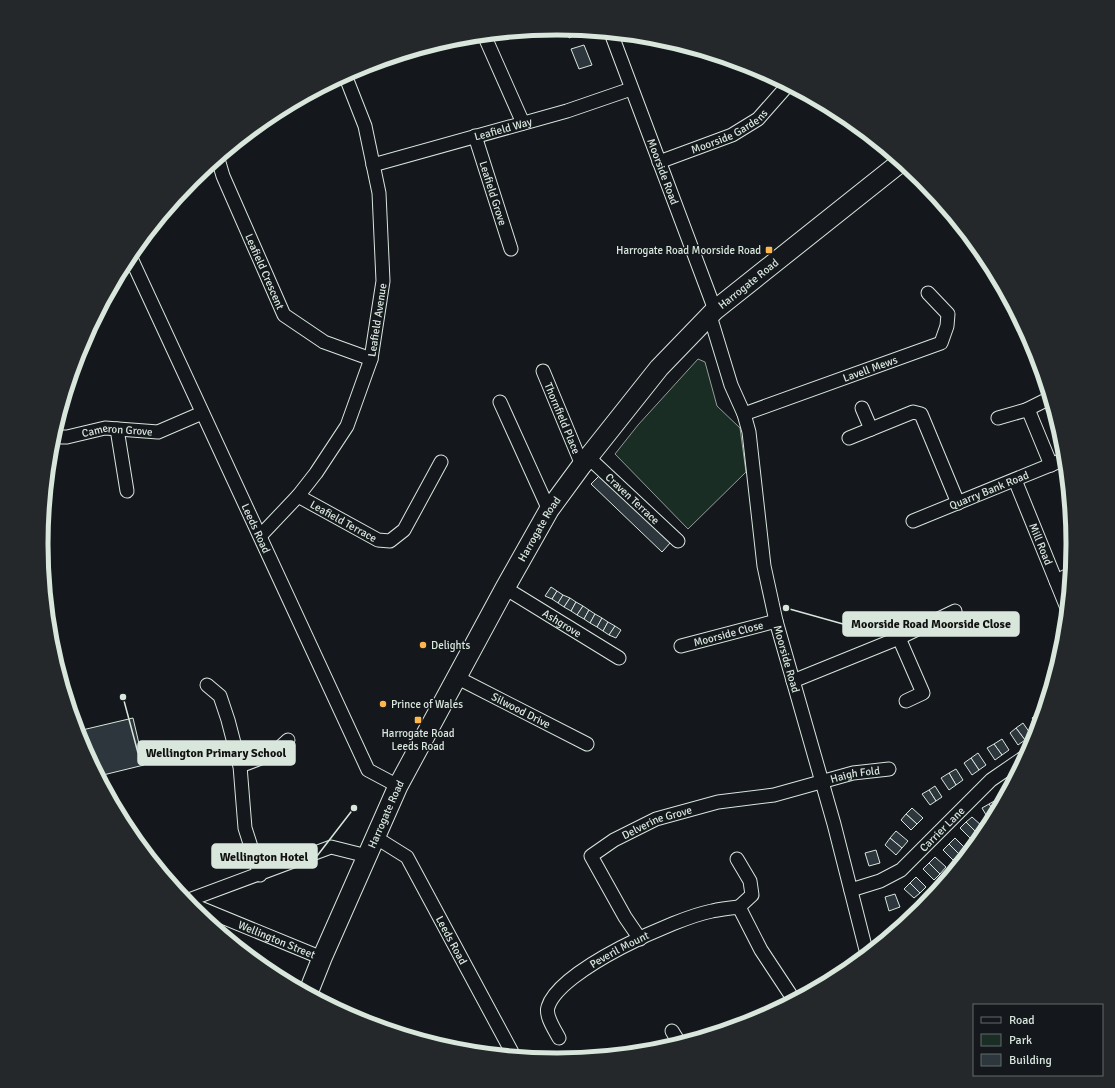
<svg xmlns="http://www.w3.org/2000/svg" width="1115" height="1088" viewBox="0 0 1115 1088" font-family="Signika,sans-serif">
<rect width="100%" height="100%" fill="#14181c"/>
<path fill="#1a2d24" stroke="#939e99" d="M698,359l7,3 12,44 23,22 6,44 -58,57 -73,-75 23,-29z"/>
<g fill="#2c363c" stroke="#d8e6dc">
<path d="M565,29l14,1 1,3 -11,5z"/>
<path d="M584,45l8,20 -13,4 -8,-20z"/>
<path d="M601,474l70,68 -9,10 -71,-68z"/>
<path d="M551,587l6,4 -5,8 -7,-3z"/>
<path d="M557,591l6,4 -5,8 -6,-4z"/>
<path d="M563,595l7,3 -6,9 -6,-4z"/>
<path d="M570,598l6,4 -5,9 -7,-4z"/>
<path d="M576,602l7,4 -6,9 -6,-4z"/>
<path d="M583,606l6,4 -5,9 -7,-4z"/>
<path d="M589,610l6,4 -5,9 -6,-4z"/>
<path d="M595,614l7,4 -5,9 -7,-4z"/>
<path d="M602,618l6,4 -5,9 -6,-4z"/>
<path d="M608,622l7,4 -6,9 -6,-4z"/>
<path d="M615,626l6,4 -5,8 -7,-3z"/>
<path d="M1039,713l3,4 -4,10 -6,-9z"/>
<path d="M133,718l11,47 -45,11 -18,-35 -3,-10z"/>
<path d="M1023,723l9,13 -7,4 -9,-12z"/>
<path d="M1016,728l9,12 -7,5 -8,-12z"/>
<path d="M1002,739l7,11 -7,5 -8,-11z"/>
<path d="M994,744l8,11 -7,5 -8,-12z"/>
<path d="M978,753l8,12 -7,5 -8,-12z"/>
<path d="M971,758l8,12 -7,5 -8,-12z"/>
<path d="M956,769l7,11 -7,5 -7,-12z"/>
<path d="M949,773l7,12 -7,5 -8,-12z"/>
<path d="M935,786l7,11 -6,4 -7,-11z"/>
<path d="M929,790l7,11 -6,4 -8,-11z"/>
<path d="M996,800l4,6 -5,8 -6,-10z"/>
<path d="M989,804l6,10 -6,6 -7,-12z"/>
<path d="M912,808l11,10 -6,6 -11,-10z"/>
<path d="M906,814l11,10 -6,6 -10,-10z"/>
<path d="M972,817l10,9 -6,6 -10,-10z"/>
<path d="M966,822l10,10 -6,6 -10,-10z"/>
<path d="M896,831l12,10 -6,7 -12,-10z"/>
<path d="M890,838l12,10 -6,7 -11,-10z"/>
<path d="M955,838l10,10 -6,6 -10,-10z"/>
<path d="M949,844l10,10 -6,6 -10,-10z"/>
<path d="M876,850l4,13 -11,3 -4,-13z"/>
<path d="M935,857l11,10 -6,7 -11,-11z"/>
<path d="M929,863l11,11 -6,6 -11,-11z"/>
<path d="M916,877l10,10 -6,6 -10,-10z"/>
<path d="M910,883l10,10 -6,5 -10,-9z"/>
<path d="M895,894l5,13 -11,4 -4,-14z"/>
</g>
<g fill="none" stroke-linecap="round" stroke-linejoin="round">
<defs>
<g id="minor">
<path id="s1" d="M611,33l104,277"/>
<path d="M484,35l39,88"/>
<path id="s2" d="M475,136l36,113"/>
<path id="s3" d="M218,159l5,17 61,139 40,27 47,17"/>
<path id="s4" d="M659,162l73,-27 26,-16 30,-34"/>
<path id="s5" d="M373,165l194,-54 64,-22"/>
<path id="s6" d="M130,256l238,514 30,16"/>
<path id="s7" d="M710,316l21,69 13,29 5,18 15,134 12,55 58,203 33,130"/>
<path id="s8" d="M543,371l39,94"/>
<path d="M500,402l49,108"/>
<path d="M862,408l9,21"/>
<path d="M1026,410l24,-12"/>
<path id="s9" d="M744,414l197,-71 6,-17 1,-12 -20,-21"/>
<path d="M998,418l28,-8 4,4 21,51"/>
<path d="M117,429l10,62"/>
<path id="s10" d="M53,437h14l38,-9 53,4 44,-19"/>
<path d="M849,438l64,-26 8,2 37,89"/>
<path id="s11" d="M588,457l90,84"/>
<path id="s12" d="M1015,480l52,128"/>
<path id="s13" d="M298,496l80,44 12,1 14,-11 37,-68"/>
<path id="s14" d="M913,521l152,-62"/>
<path id="s15" d="M261,535l37,-39 18,-23 31,-47 24,-67 12,-78 -4,-88 -14,-67 -20,-51"/>
<path d="M1056,581l15,-7"/>
<path id="s16" d="M505,588l114,70"/>
<path d="M899,638l24,55 -17,8"/>
<path id="s17" d="M681,646l95,-25"/>
<path id="s18" d="M456,677l131,67"/>
<path d="M793,681l106,-43 56,-27"/>
<path d="M207,685l13,11 8,24 12,46 5,62 15,47"/>
<path d="M240,766l34,-13 14,-13"/>
<path id="s19" d="M375,837l32,20 107,199"/>
<path d="M737,859l13,22 2,14 -13,12"/>
<path id="s20" d="M851,890l29,-9 21,-11 90,-90 35,-24"/>
<path d="M186,901l145,-54 36,9"/>
<path id="s21" d="M188,903l134,55"/>
<path id="s22" d="M640,939l-15,-22 -34,-61 23,-16 42,-21 62,-17 56,-7 79,-22 36,-4"/>
<path d="M672,1031l8,13"/>
<path id="s23" d="M559,1038c-4,-8 -14,-22 -11,-31 11,-37 128,-89 164,-96 9,-2 18,-3 27,-4l22,43 33,50"/>
</g>
<g id="highway">
<path id="s24" d="M308,993l14,-35 76,-172 107,-198 44,-78 33,-45 77,-97 56,-58 186,-148"/>
</g>
</defs>
<use href="#minor" stroke="#d8e6dc" stroke-width="15"/>
<use href="#highway" stroke="#d8e6dc" stroke-width="21"/>
<use href="#minor" stroke="#14181c" stroke-width="13"/>
<use href="#highway" stroke="#14181c" stroke-width="19"/>
</g>
<g fill="#ffb74d" stroke="#14181c" stroke-width="1.5">
<rect x="765" y="246" width="8" height="8" rx="2"/>
<circle cx="423" cy="645" r="4"/>
<circle cx="383" cy="704" r="4"/>
<rect x="414" y="716" width="8" height="8" rx="2"/>
</g>
<g text-anchor="middle" dominant-baseline="central" stroke-width="3" stroke-linejoin="round" paint-order="stroke">
<g font-size="11" fill="#d8e6dc" stroke="#14181c">
<text stroke="none"><textPath href="#s5" startOffset="135">Leafield Way</textPath></text>
<text stroke="none"><textPath href="#s4" startOffset="77">Moorside Gardens</textPath></text>
<text stroke="none"><textPath href="#s1" startOffset="148">Moorside Road</textPath></text>
<text stroke="none"><textPath href="#s2" startOffset="60">Leafield Grove</textPath></text>
<text stroke="none"><textPath href="#s3" startOffset="122">Leafield Crescent</textPath></text>
<text stroke="none"><textPath href="#s24" startOffset="843">Harrogate Road</textPath></text>
<text stroke="none"><textPath href="#s15" startOffset="250">Leafield Avenue</textPath></text>
<text stroke="none"><textPath href="#s9" startOffset="134">Lavell Mews</textPath></text>
<text stroke="none"><textPath href="#s8" startOffset="51">Thornfield Place</textPath></text>
<text stroke="none"><textPath href="#s10" startOffset="65">Cameron Grove</textPath></text>
<text stroke="none"><textPath href="#s14" startOffset="82">Quarry Bank Road</textPath></text>
<text stroke="none"><textPath href="#s11" startOffset="61">Craven Terrace</textPath></text>
<text stroke="none"><textPath href="#s13" startOffset="52">Leafield Terrace</textPath></text>
<text stroke="none"><textPath href="#s6" startOffset="300">Leeds Road</textPath></text>
<text stroke="none"><textPath href="#s24" startOffset="519">Harrogate Road</textPath></text>
<text stroke="none"><textPath href="#s12" startOffset="69">Mill Road</textPath></text>
<text stroke="none"><textPath href="#s16" startOffset="67">Ashgrove</textPath></text>
<text stroke="none"><textPath href="#s17" startOffset="49">Moorside Close</textPath></text>
<text stroke="none"><textPath href="#s7" startOffset="353">Moorside Road</textPath></text>
<text stroke="none"><textPath href="#s18" startOffset="73">Silwood Drive</textPath></text>
<text stroke="none"><textPath href="#s22" startOffset="376">Haigh Fold</textPath></text>
<text stroke="none"><textPath href="#s24" startOffset="195">Harrogate Road</textPath></text>
<text stroke="none"><textPath href="#s22" startOffset="171">Delverine Grove</textPath></text>
<text stroke="none"><textPath href="#s20" startOffset="112">Carrier Lane</textPath></text>
<text stroke="none"><textPath href="#s21" startOffset="96">Wellington Street</textPath></text>
<text stroke="none"><textPath href="#s19" startOffset="132">Leeds Road</textPath></text>
<text stroke="none"><textPath href="#s23" startOffset="127">Peveril Mount</textPath></text>
</g>
<g font-size="11" fill="#d8e6dc" stroke="#14181c" text-anchor="start">
<text x="761" y="250" text-anchor="end">Harrogate Road Moorside Road</text>
<text x="431" y="645">Delights</text>
<text x="391" y="704">Prince of Wales</text>
<text x="418" y="733" text-anchor="middle">Harrogate Road<tspan x="418" dy="13">Leeds Road</tspan></text>
</g>
</g>
<path d="M0 0H1115V1088H0ZM48 544a509 509 0 1 1 1018 0a509 509 0 1 1-1018 0Z" fill="#24282b" fill-rule="evenodd"/>
<path fill="none" stroke="#d8e6dc" stroke-width="5" d="M48 544a509 509 0 1 1 1018 0a509 509 0 1 1-1018 0Z"/>
<path fill="none" stroke="#d8e6dc" stroke-width="1.5" d="M786 608L843 624M123 697L138 753M354 808L317 856"/>
<g fill="#d8e6dc" stroke="#14181c" stroke-width="1.5">
<circle cx="786" cy="608" r="4"/>
<circle cx="123" cy="697" r="4"/>
<circle cx="354" cy="808" r="4"/>
</g>
<g fill="#d8e6dc" stroke="#d8e6dc" stroke-width="1.5">
<rect x="843" y="612" width="176" height="24" rx="4"/>
<rect x="138" y="741" width="157" height="24" rx="4"/>
<rect x="212" y="844" width="105" height="24" rx="4"/>
</g>
<g font-size="12" text-anchor="middle" font-weight="bold" fill="#111">
<text x="931" y="628">Moorside Road Moorside Close</text>
<text x="216" y="757">Wellington Primary School</text>
<text x="264" y="861">Wellington Hotel</text>
</g>
<rect x="973" y="1004" width="130" height="72" fill="#14181c" stroke="#626a69"/>
<rect x="981" y="1017" width="20" height="6" fill="#14181c" stroke="#626a69"/>
<text x="1009" y="1024" font-size="12" fill="#d8e6dc">Road</text>
<rect x="981" y="1034" width="20" height="12" fill="#1a2d24" stroke="#626a69"/>
<text x="1009" y="1044" font-size="12" fill="#d8e6dc">Park</text>
<rect x="981" y="1054" width="20" height="12" fill="#2c363c" stroke="#626a69"/>
<text x="1009" y="1064" font-size="12" fill="#d8e6dc">Building</text>
</svg>
